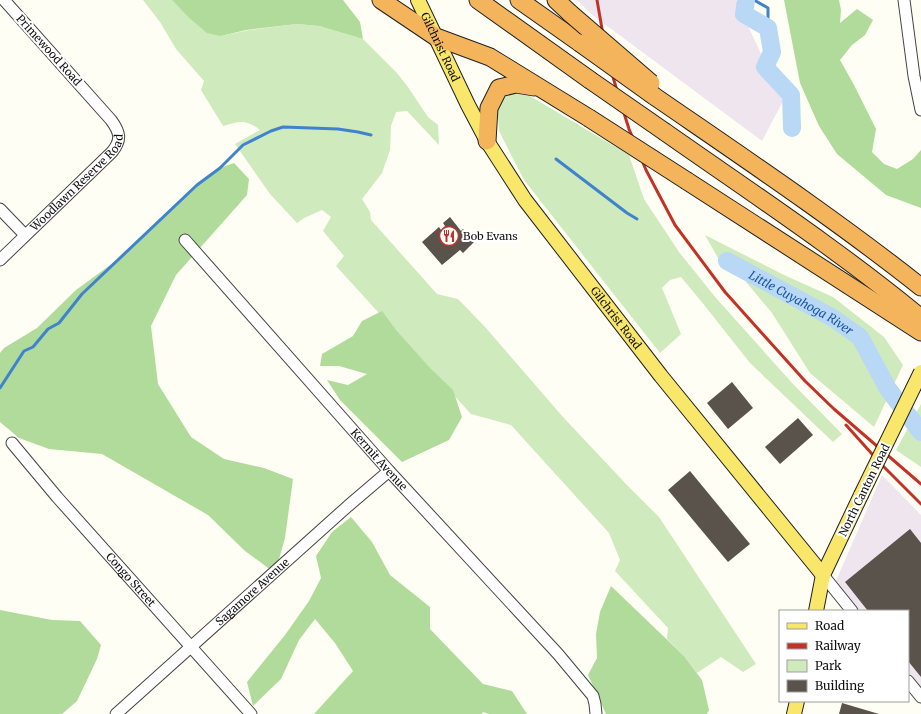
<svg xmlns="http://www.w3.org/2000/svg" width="921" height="714" viewBox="0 0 921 714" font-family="Merriweather,serif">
<rect width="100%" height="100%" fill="#fffef4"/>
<g fill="#eee5ee">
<path d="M577,0h159l47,101 -21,40 -171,-127z"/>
<path d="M882,475l39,40v174l-13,-16v-62h-50l-23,-28z"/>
</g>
<g fill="#cfeabc">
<path d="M143,0h29l14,15 35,21 28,-6 48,-6 22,2 44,13 34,34 11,14 20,30 10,8 1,20 -32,-34 -11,1 -5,14 -1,24 -8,23 -20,26 8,13 1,8 66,74 21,5 28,29 77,89 63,67 33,33 97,147 -13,8 -22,-15 -24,16 -13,-17 -17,-17 1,-11 -53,-57 5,-11 -11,-27 -98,-108 -40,-11 -135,-148 8,-10 -21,-25 8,-14 -9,-7 -18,8 -7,5 -27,-29 -35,-50 25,-14c-14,-11 -21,-9 -37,-4l-22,-36 3,-9 -28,-32 -16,-27z"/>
<path d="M508,92l22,4 99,59 15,44 35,53 37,46 77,86 49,50 -9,8 -83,-79 -45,-57 -24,-29 -11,3 -8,8 19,46 -21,19 -136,-173 -25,-49 -2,-28z"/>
<path d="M705,235l79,40 49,22 51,40 19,28 -29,62 -64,-54 -38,-60 -30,-36 -20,-12z"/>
<path d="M921,404v63l-25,-17z"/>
</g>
<g fill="#b0db9b">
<path d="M172,0h171l17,22 3,17 -44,-13 -22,-2 -51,6 -25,6 -14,-3 -21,-18z"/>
<path d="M784,0h55l2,10 -1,13 17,-14 16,11 -8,15 -13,10 -12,15 14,25 22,44 -4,23 12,12 13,5 16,-10 8,-9v58l-35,-13 -49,-41 -18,-28 -19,-43z"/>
<path d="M234,163l15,16 -2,16 -71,80 -25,51 7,58 33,53 33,22 40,9 29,11 -8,59 -10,35 -30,-22 -37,-36 -106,-61 -53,-5 -30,-11 -19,-16v-69l4,-5 33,-20 39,-38 41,-30 80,-75 23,-17z"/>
<path d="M382,311l14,19 34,38 23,22 9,27 -13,23 -47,22 -62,-62 -13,-20 21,5 19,-11 -28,-8h-19l2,-12 31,-18 9,-15z"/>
<path d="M351,517l21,25 18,33 40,32v22l53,55 29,7 15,23h-38l-6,-2 -1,2h-168l39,-43 -18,-28 -20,-24 -16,21 -18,39 -28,27 -6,-24 38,-47 24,-34 12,-23 -5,-22 16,-24z"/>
<path d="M611,586l73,70 18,24 7,30 -2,4h-101l-18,-39 9,-17 -1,-24 4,-22z"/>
<path d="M0,610l52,10 28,1 21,24 -4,14 -20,42 -15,13h-62z"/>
</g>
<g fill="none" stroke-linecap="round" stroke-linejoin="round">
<g stroke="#3f83ce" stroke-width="3">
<path d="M754,0l14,8v20"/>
<path d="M556,159l71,54 10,6"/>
<path d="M727,261l2,2"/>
<path d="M0,388l24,-37 9,-4 15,-18 11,-6 23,-29 115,-109 23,-17 23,-23 28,-14 12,-4 55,2 20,3 13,3"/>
</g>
<g stroke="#b8d8f6" stroke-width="18">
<path d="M746,0l-2,14 24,14 4,24 -7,15 26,28 1,33"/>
<path id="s1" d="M727,261l106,57 27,19 28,52 33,43"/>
</g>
</g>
<g fill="#59534c">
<path d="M450,217l11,14 2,-2 11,13 -11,11 -3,-3 -18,15 -20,-23 17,-15 2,3 4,-4 -2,-3z"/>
<path d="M732,382l21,26 -25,21 -21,-26z"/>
<path d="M798,418l15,17 -33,29 -15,-17z"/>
<path d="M690,471l60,73 -22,18 -60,-72z"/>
<path d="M910,529l11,14v134l-13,-16v-50h-40l-23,-29z"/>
<path d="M842,703l37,11h-40z"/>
</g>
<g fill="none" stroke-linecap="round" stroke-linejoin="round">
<defs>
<g id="minor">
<path d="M904,0l10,76 7,34"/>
<path d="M0,209l25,26"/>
<path id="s2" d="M185,240l204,231 169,183 35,42 2,8 1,10"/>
<path id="s3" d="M0,260l112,-108c10,-12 8,-20 -1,-32l-107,-120"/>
<path id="s4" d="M12,443l45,54 194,217"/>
<path d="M823,575l29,36"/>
<path d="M908,681l13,16"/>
<path id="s5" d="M116,714l232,-208 41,-35"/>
</g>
<g id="major">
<path id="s6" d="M418,0l50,105 19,36 38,59 136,176 162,199"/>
<path d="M816,611l7,-36 38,-80"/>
<path d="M794,714l3,-13"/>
</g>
<g id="highway">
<path d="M381,0l55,37 54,20 99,61"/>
<path d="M478,0l112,80"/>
<path d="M519,0l61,43"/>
<path d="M556,0l15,14"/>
<path d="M654,96c90,62 181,123 267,191"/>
<path d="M665,132c87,61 175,119 256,186"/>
<path d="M487,141l2,-33 10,-20 17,-4 18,3"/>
<path d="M687,181l234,151"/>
</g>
</defs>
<use href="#minor" stroke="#434343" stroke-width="13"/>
<use href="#major" stroke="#212121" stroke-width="16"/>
<use href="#highway" stroke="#212121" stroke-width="19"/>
<use href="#minor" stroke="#fff" stroke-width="11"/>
<use href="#major" stroke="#f8e76a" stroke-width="14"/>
<use href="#highway" stroke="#f4b45c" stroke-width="17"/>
<g stroke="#c23227" stroke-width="3">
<path d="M597,0l9,52 11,39 12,38 17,41 29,55 50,67 80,89 29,28 87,75"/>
<path d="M846,425l35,39 40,40"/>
</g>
<defs>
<path id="major-bridge" d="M861,495l60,-123"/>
<g id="highway-bridge">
<path d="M571,14l80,69"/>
<path d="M580,43l74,53"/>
<path d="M590,80l75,52"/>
<path d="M589,118l98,63"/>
</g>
</defs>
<use href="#major-bridge" stroke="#212121" stroke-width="16" stroke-linecap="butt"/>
<use href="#highway-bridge" stroke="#212121" stroke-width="19" stroke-linecap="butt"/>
<use href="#major-bridge" stroke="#f8e76a" stroke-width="14"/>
<use href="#highway-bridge" stroke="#f4b45c" stroke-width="17"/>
</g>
<defs>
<symbol id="restaurant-ring" viewBox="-11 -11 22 22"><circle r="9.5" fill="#fff" stroke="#c23227" stroke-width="1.5"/><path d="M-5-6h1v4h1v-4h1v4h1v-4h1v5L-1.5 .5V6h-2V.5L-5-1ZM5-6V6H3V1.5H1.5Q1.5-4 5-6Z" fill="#c23227"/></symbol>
</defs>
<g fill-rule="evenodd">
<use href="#restaurant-ring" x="438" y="225" width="22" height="22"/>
</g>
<g text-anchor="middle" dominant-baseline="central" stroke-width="4" stroke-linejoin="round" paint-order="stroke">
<g font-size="11" fill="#101010" stroke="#fff">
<text stroke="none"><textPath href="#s6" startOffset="52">Gilchrist Road</textPath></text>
<text transform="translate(49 50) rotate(48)">Primewood Road</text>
<text stroke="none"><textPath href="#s3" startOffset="110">Woodlawn Reserve Road</textPath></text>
<text stroke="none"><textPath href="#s6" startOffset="376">Gilchrist Road</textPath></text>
<text stroke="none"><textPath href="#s2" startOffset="293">Kermit Avenue</textPath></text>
<text transform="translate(864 490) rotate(-64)">North Canton Road</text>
<text stroke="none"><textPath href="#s4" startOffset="181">Congo Street</textPath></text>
<text stroke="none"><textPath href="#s5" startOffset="183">Sagamore Avenue</textPath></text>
</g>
<g font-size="11" fill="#101010" stroke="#fff" text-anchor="start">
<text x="463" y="236">Bob Evans</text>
</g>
<g font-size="12" font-style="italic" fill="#1856a4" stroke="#fff">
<text stroke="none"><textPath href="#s1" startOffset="85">Little Cuyahoga River</textPath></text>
</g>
</g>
<rect x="779" y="610" width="130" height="92" fill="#ffffff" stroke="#9f9f9f"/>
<rect x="787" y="623" width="20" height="6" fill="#f8e76a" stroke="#9f9f9f"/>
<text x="815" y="630" font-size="12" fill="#101010">Road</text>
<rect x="787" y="643" width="20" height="6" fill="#c23227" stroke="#9f9f9f"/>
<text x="815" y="650" font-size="12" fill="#101010">Railway</text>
<rect x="787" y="660" width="20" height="12" fill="#cfeabc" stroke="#9f9f9f"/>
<text x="815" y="670" font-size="12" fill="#101010">Park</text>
<rect x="787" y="680" width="20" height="12" fill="#59534c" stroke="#9f9f9f"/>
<text x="815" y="690" font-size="12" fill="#101010">Building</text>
</svg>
